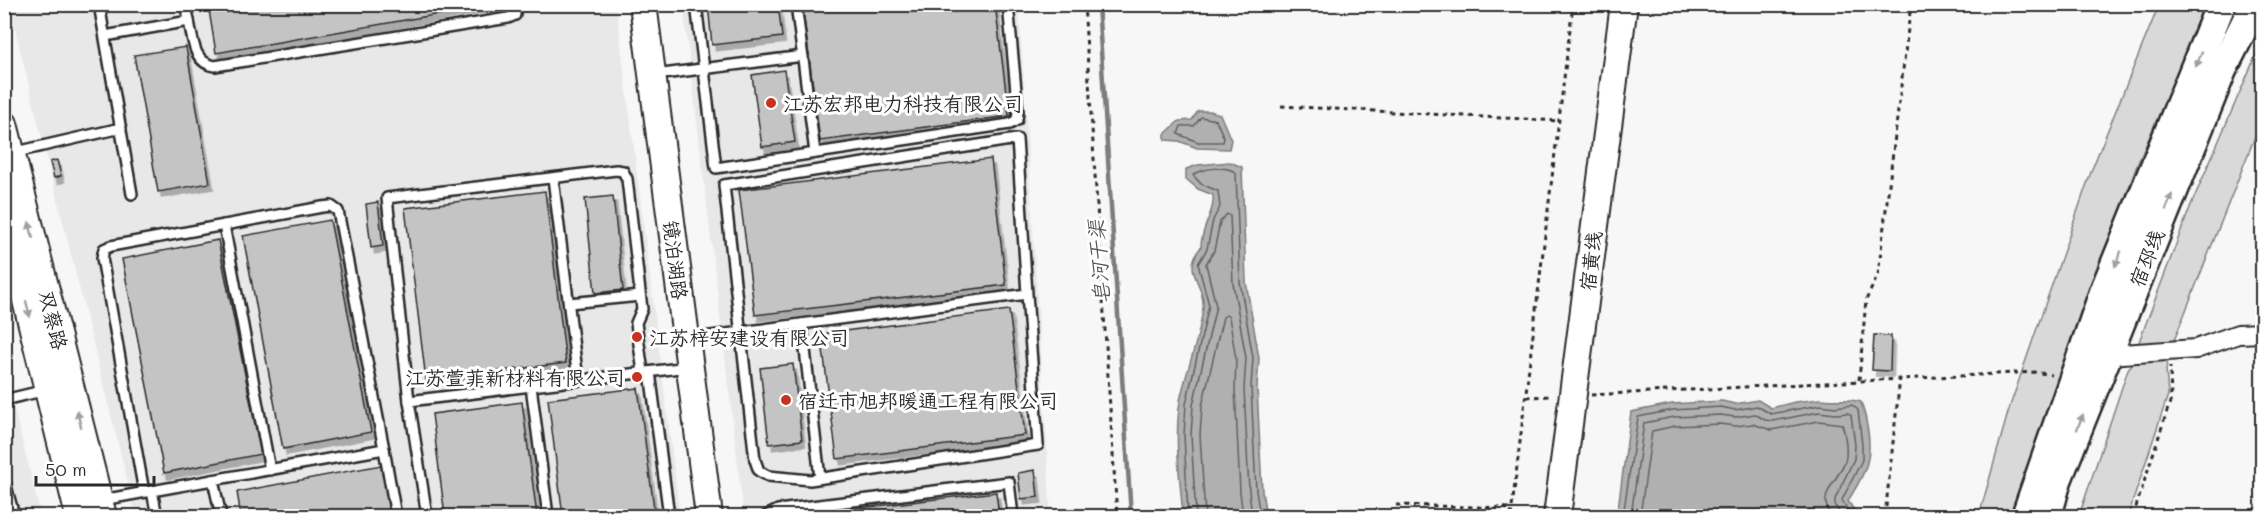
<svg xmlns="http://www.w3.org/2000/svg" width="2267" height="521" viewBox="0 0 2267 521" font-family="Mali,'LXGW WenKai TC',sans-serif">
<defs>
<filter id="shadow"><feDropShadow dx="3.5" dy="6" stdDeviation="0" flood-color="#0004"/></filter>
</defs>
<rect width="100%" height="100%" fill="#f7f7f7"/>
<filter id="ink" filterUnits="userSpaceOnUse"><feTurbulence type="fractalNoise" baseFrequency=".0167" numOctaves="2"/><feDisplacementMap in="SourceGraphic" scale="12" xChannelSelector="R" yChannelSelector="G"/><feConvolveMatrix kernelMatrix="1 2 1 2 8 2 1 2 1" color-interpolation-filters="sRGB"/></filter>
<g filter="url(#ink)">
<g fill="#e8e8e8">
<path d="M9,5h607l64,511h-544z"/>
<path d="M683,5h336l32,511h-307z"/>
<path d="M5,373l36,143h-36z"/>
</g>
<g fill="#d9d9d9" stroke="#828282" stroke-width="1.5">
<path d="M2159,5h49l-71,160 -125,351h-33l30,-107 83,-240z"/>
<path d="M2262,41v78l-89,224 -36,4 54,-142z"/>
<path d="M2168,361l-2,8 2,26 -40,121h-49l49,-147 5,-6z"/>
</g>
<g fill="#b0b0b0" stroke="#7b7b7b" stroke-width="1.5">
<path d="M1198,111h12l10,3 11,26 -2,9 -32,-1 -18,-7 -14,-1v-6l14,-13 13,-1z"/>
<path d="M1230,162l12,5 4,115 13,76 -2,29 5,104 4,25h-83c-3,-37 -9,-77 -3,-115 6,-31 20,-62 23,-94 2,-25 -22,-35 -2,-60 0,-21 14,-34 12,-52l-15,-6 -12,-10v-10l12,-4z"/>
<path d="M1820,399c14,2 28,-1 41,3 6,17 11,43 6,61 -3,13 -12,26 -19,38l10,15h-241l14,-104 41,-8 50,-3 13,3 23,-4 13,8 24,-6z"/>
</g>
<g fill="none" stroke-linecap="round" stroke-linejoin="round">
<g stroke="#606060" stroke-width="1.5">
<path d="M1201,117l15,3 8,18 -1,4h-25l-20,-8 3,-8h13z"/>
<path d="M1188,516l-4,-81 2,-31 23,-99 -11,-41 9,-15 6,-29 7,-13 -2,-16 -17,-7 -8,-9c9,-7 35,-10 43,-2l4,109 13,76 -2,29 5,104 4,25"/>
<path d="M1196,516l-5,-81 2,-30 23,-99 -10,-42 8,-13 6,-29 7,-8 3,2 3,67 13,75 -2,30 5,103 3,25"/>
<path d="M1205,516l-5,-81 2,-29 21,-89 3,-2 3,2 7,42 -1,29 5,104 3,24"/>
<path d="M1623,516l15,-99 35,-7 48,-3 14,3 22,-4 14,8 49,-9 15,2 17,-2 6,5 4,35v15l-20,40 9,16"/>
<path d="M1631,516l13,-93 30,-6 47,-2 14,2 20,-3 10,6 8,1 46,-9 16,2 13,-1 3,2 4,30 -1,14 -19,40v7l7,10"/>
<path d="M1640,516l12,-85 23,-5 45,-2 15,2 18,-2 18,6 48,-9 23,3c3,10 5,22 4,33 -4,22 -31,35 -15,59"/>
</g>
<path stroke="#7b7b7b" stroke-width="4.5" d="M1098,4l33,512"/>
</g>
<g fill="#c4c4c4" stroke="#2b2b2b" stroke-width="1.5" filter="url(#shadow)">
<path d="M208,4h289l-281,49z"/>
<path d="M708,4h70l4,33 -70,8z"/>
<path d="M802,4h193l14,112 -189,25z"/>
<path d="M186,47l24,136 -52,9 -24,-137z"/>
<path d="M784,70l11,72 -33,5 -10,-72z"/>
<path d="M991,159l15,126 -251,30 -16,-125z"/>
<path d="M57,160l4,16 -7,2 -4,-16z"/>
<path d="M545,191l21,172 -140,17 -21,-172z"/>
<path d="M613,196l10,94 -28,3 -10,-94z"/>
<path d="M378,202l5,44 -12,2 -5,-44z"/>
<path d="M330,220l41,212 -88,17 -40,-213z"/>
<path d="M218,240l43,214 -97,19 -42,-214z"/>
<path d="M1009,310l16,125 -188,24 -16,-125z"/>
<path d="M1874,335l17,1 -1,35 -18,-1z"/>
<path d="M793,364l9,76 -33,4 -9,-76z"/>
<path d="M638,388l17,128h-92l-15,-117z"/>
<path d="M522,402l15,114h-92l-13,-102z"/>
<path d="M381,465l10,51h-150l-4,-24z"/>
<path d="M1035,470l3,27 -17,2 -3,-26z"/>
<path d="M996,492l3,24h-207z"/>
</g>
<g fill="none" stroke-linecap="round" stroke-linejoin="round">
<defs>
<g id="lane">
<path d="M99,4l33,190"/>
<path d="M696,4l20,164 294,-44 7,-4 1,-8 -10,-108"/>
<path d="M796,4l19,149"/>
<path d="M189,21c4,18 4,42 26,45l293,-48 7,-3v-11"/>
<path d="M105,36l84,-15 -3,-17"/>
<path d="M655,75l148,-19"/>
<path d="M12,153l109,-25"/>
<path d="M553,178l25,202"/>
<path d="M224,225l46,245"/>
<path d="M569,303l71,-7"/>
<path d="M802,324l18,154"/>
<path d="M688,339l339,-45 -10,-155 -293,46 31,275 4,11 9,5 42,4 228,-35 -11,-151"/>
<path d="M650,372l19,144"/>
<path d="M531,386l17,130"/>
<path d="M4,400l42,-10"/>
<path d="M409,401l279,-34"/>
<path d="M384,449l12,67"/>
<path d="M4,478l10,38"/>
<path d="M213,480l8,36"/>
<path d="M152,491l5,25"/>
<path d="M102,500l282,-51 -46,-238 -7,-5 -9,1 -211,39 -7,3 -2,9 42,234"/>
<path d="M427,516l-18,-115 -22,-203 229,-28 7,1 4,8 15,130 -6,14 7,49"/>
<path d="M766,516l12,-6 231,-28 4,34"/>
</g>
<path id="street" d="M2107,355l89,-6 42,-15 24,-1"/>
<g id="secondary">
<path d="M643,4l66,512"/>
<path d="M4,124l99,392"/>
<path d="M4,211l75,305"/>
<path d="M1557,516l67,-512"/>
</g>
<g id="primary">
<path d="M2026,516l78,-224 117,-288"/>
<path d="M2047,516l10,-36 165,-410 33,-66"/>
</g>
</defs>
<use href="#lane" stroke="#2b2b2b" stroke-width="14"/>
<use href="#street" stroke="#2b2b2b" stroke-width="22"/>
<use href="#secondary" stroke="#2b2b2b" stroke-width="30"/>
<use href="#primary" stroke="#2b2b2b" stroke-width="33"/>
<g stroke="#2b2b2b" stroke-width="3" stroke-dasharray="4.5 4.5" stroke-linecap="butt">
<path d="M1084,4l33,512"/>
<path d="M1281,106l278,15"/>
<path d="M1859,380l7,-80 12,-25 33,-271"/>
<path d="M1591,395l444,-23 17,3"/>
<path d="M1526,397l26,-1"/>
<path d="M1396,505l116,3"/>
<path d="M1511,516l62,-512"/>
<path d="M1885,516l15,-138"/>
<path d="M2133,516l38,-117 -1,-32"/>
</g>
<use href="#lane" stroke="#fff" stroke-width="9"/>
<use href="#street" stroke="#fff" stroke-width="18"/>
<use href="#secondary" stroke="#fff" stroke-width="26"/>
<use href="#primary" stroke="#fff" stroke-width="28"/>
</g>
<defs><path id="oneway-solid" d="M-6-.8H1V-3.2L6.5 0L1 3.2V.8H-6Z" transform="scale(1.5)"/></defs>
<g fill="#a0a0a0">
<use href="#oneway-solid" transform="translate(2199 59) rotate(112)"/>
<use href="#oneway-solid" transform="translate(2169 202) rotate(-68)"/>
<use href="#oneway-solid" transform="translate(31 230) rotate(-104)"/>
<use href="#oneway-solid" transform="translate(2118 259) rotate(112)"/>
<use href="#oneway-solid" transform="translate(28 309) rotate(76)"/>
<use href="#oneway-solid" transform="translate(79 419) rotate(-104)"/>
<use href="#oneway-solid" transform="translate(2080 422) rotate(-68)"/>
</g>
</g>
<g fill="#c8321e" stroke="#fff" stroke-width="2">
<circle cx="771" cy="103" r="6"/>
<circle cx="637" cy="337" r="6"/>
<circle cx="637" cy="377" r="6"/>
<circle cx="786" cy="400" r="6"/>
</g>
<g text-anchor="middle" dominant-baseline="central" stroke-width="6" stroke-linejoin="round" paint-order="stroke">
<g font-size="20" fill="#2b2b2b" stroke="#fff" text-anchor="start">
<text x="783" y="103">江苏宏邦电力科技有限公司</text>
<text x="649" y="337">江苏梓安建设有限公司</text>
<text x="625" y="377" text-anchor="end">江苏萱菲新材料有限公司</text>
<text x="798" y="400">宿迁市旭邦暖通工程有限公司</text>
</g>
<g font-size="20" fill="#2b2b2b" stroke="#fff">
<text transform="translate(2146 258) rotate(-68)">宿邳线</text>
<text transform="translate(676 260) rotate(83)">镜泊湖路</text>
<text transform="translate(1590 261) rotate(-83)">宿黄线</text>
<text transform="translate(54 320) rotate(76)">双蔡路</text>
</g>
<g font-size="21" font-style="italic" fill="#5a5a5a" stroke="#fff">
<text transform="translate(1098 262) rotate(-94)">皂河干渠</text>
</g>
</g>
<rect width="2267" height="521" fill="none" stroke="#fff" stroke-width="24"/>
<rect x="12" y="12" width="2243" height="497" fill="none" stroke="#2b2b2b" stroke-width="2" filter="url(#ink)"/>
<path d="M36 476v9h118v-9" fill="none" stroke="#2b2b2b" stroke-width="3"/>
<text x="45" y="476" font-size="18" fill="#2b2b2b" stroke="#ffffff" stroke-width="4.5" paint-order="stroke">50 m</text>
</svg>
